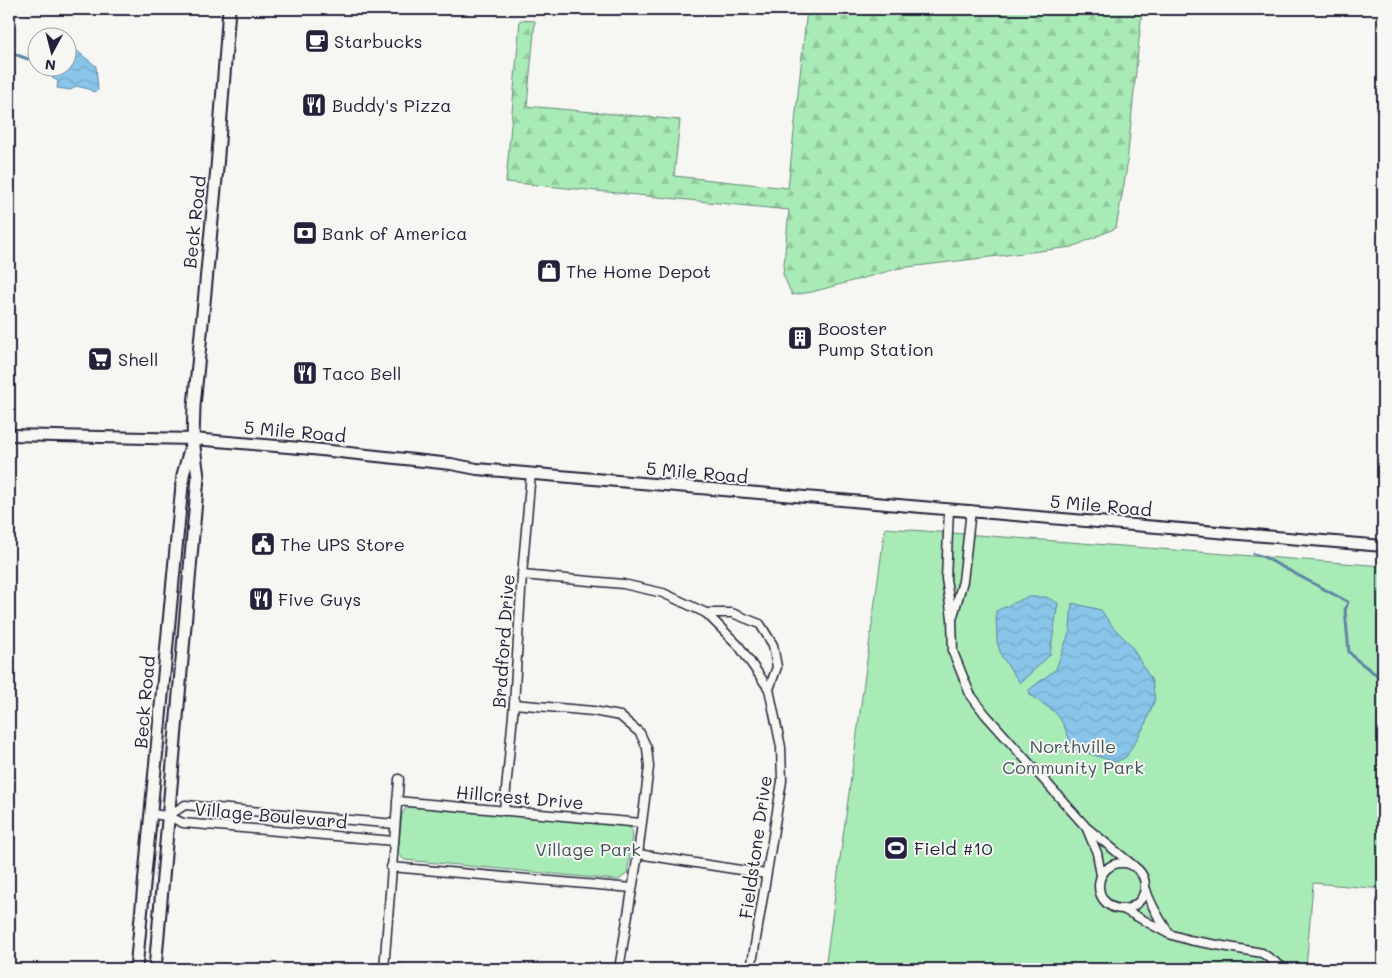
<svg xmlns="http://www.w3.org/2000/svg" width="1392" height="978" viewBox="0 0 1392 978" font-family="Mali,sans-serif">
<defs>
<pattern id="forest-firs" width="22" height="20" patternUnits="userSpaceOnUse" patternTransform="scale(1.25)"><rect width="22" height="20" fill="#a8ebb6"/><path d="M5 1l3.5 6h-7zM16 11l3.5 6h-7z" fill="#90c99d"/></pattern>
<pattern id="water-waves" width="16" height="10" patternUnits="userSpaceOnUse" patternTransform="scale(1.25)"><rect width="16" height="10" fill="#88c5e8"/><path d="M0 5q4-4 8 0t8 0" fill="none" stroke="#75a9c8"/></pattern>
</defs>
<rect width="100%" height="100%" fill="#f6f6f2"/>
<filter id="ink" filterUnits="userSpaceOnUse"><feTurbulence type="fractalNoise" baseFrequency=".02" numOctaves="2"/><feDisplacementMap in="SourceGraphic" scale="10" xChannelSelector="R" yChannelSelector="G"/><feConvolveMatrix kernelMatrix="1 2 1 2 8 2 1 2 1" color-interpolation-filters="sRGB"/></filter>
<g filter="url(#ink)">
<path fill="url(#forest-firs)" stroke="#658678" d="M807,9h335l-16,164 -10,55 -44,19 -172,21 -88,24 -20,3 -9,-21 6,-64 -283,-28 14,-162 15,1 -8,85 153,14 -6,56 114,12z"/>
<g fill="#a8ebb6" stroke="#658678">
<path d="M885,528l498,38v323l-70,-6 -7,86h-481z"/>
<path d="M410,806l214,19c7,2 9,5 9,12l-6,37 -9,6 -213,-20 -3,-2 -4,-6 4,-38 3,-5z"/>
</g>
<g fill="url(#water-waves)" stroke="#5f84a3">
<path d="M68,44l28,22 2,24 -5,2 -4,-3 -13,-3 -5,4 -14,-2 1,-7 -6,-3 4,-10h12z"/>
<path d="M1027,597h19l12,6 -8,52 -30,28 -18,-26 -5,-15 -1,-31z"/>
<path d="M1072,603l29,7 11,16 18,18 22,37 3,18 -11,28 -18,30 -10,5 -42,-13 -12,-27 -7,-10 -25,-17 -1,-5 27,-21 14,-39z"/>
</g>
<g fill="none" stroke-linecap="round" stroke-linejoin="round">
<g stroke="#5f84a3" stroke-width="3">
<path d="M9,52l19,7"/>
<path d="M1254,554l10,3 84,45 -3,8 4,42 8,8 26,20"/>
</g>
<defs>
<g id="minor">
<path d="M949,509l-3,70 6,39 1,34 17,42 15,20 101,113 48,39"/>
<path d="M522,575l101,9 40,9 43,20 33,33 30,43 12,58 1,34 -31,188"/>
<path d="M706,613h26l28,11 13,21 4,22 -8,22"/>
<path d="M953,616l10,-35 8,-71"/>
<path d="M514,704l79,7 27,5 20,17 7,15 2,19 -11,87 -19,115"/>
<path d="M397,801l244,22"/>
<path d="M504,811l10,-107 8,-129 9,-102"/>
<path d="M151,814l17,2 15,7 211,18"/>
<path d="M168,816l17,-11 210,19"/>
<path d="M1087,829l10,24 4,22"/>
<path d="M638,854l128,20"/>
<circle cx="1122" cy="886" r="23"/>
<path d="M391,867l241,21"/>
<path d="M1145,887c5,17 13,30 23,45"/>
<path d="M1123,909l46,25 20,6 73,13 23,16"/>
<path d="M384,968l17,1"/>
<path d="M384,969l15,-190"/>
</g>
<path id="tertiary" d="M9,435l184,4 119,10 139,15 26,5c302,27 604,51 906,77"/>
<g id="secondary">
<path d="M136,969l47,-494 8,-29"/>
<path d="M155,969l43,-492 -5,-38 1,-33 23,-238 12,-159"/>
</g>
</defs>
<use href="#minor" stroke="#22223b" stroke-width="11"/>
<use href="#tertiary" stroke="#22223b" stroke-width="14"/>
<use href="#secondary" stroke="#22223b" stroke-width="15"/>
<use href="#minor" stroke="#f6f6f2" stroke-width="8"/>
<use href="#tertiary" stroke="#f6f6f2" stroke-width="10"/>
<use href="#secondary" stroke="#f6f6f2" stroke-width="11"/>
</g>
</g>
<defs>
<symbol id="cafe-square" viewBox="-11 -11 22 22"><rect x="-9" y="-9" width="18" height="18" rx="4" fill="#22223b" stroke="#f6f6f2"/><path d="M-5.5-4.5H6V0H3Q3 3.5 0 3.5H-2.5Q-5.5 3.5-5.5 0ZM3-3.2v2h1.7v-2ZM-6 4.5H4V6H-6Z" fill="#fff"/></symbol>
<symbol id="restaurant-square" viewBox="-11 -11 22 22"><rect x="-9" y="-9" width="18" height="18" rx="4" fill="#22223b" stroke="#f6f6f2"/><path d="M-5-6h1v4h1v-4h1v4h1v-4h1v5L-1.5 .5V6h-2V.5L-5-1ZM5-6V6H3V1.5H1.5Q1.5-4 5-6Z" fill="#fff"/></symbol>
<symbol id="bank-square" viewBox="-11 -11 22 22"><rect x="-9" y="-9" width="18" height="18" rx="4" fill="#22223b" stroke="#f6f6f2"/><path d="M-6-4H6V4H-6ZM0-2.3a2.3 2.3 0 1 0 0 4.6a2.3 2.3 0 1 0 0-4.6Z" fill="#fff"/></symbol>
<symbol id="shop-square" viewBox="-11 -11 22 22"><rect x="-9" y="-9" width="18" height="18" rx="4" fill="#22223b" stroke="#f6f6f2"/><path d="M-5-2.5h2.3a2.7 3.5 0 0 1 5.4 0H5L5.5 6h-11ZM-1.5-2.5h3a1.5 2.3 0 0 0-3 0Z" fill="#fff"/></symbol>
<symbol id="building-square" viewBox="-11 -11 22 22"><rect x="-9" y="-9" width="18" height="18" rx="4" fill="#22223b" stroke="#f6f6f2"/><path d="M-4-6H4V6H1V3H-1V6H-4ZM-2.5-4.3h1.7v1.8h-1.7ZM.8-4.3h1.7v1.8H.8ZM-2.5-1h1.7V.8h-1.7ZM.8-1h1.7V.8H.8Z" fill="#fff"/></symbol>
<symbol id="supermarket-square" viewBox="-11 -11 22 22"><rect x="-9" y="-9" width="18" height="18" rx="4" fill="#22223b" stroke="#f6f6f2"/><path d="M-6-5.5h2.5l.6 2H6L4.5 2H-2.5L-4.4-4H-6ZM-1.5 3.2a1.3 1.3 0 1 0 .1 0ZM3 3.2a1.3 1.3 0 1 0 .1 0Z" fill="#fff"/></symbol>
<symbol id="civic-square" viewBox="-11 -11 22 22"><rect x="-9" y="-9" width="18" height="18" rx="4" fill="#22223b" stroke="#f6f6f2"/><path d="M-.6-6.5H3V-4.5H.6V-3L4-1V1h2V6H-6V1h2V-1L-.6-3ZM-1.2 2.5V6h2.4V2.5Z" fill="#fff"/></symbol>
<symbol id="stadium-square" viewBox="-11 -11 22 22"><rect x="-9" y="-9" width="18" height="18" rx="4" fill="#22223b" stroke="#f6f6f2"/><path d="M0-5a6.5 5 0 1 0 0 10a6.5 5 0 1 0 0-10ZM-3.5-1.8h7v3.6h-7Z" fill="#fff"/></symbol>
</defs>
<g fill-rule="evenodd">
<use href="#cafe-square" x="303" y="27" width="28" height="28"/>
<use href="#restaurant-square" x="300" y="91" width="28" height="28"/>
<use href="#bank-square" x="291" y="219" width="28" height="28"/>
<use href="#shop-square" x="535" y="257" width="28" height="28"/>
<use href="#building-square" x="786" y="324" width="28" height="28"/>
<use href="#supermarket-square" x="86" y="345" width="28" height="28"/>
<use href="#restaurant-square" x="291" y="359" width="28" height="28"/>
<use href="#civic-square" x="249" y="530" width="28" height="28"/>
<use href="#restaurant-square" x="247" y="585" width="28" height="28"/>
<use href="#stadium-square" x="882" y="834" width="28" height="28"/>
</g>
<g text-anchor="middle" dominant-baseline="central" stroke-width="4" stroke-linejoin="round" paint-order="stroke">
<g font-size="18" fill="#22223b" stroke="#f6f6f2" text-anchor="start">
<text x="334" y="41">Starbucks</text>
<text x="332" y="105">Buddy's Pizza</text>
<text x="322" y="233">Bank of America</text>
<text x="566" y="271">The Home Depot</text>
<text x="818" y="328">Booster<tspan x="818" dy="21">Pump Station</tspan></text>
<text x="118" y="359">Shell</text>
<text x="322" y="373">Taco Bell</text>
<text x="280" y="544">The UPS Store</text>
<text x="278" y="599">Five Guys</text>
<text x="914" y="848">Field #10</text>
</g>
<g font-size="18" fill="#22223b" stroke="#f6f6f2">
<text transform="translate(194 222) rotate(-84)">Beck Road</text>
<text transform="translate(295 431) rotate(5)">5 Mile Road</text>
<text transform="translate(697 472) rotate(5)">5 Mile Road</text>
<text transform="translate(1101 505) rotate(5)">5 Mile Road</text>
<text transform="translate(503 641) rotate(-86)">Bradford Drive</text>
<text transform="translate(144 702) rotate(-85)">Beck Road</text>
<text transform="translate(520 797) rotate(5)">Hillcrest Drive</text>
<text transform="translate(271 815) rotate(5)">Village Boulevard</text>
<text transform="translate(755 847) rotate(-82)">Fieldstone Drive</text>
</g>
<g font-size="18" fill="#44545a" stroke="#f6f6f2">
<text x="1073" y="746">Northville<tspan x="1073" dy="21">Community Park</tspan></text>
<text x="588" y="849">Village Park</text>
</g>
</g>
<rect width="1392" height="978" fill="none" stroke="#f6f6f2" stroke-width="30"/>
<rect x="15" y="15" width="1362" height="948" fill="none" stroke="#22223b" stroke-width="2" filter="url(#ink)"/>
<g transform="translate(52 52) rotate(187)"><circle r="24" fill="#f6f6f2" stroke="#a1a1a9"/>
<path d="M0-4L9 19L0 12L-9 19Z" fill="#22223b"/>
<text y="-8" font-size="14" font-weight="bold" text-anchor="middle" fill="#22223b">N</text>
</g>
</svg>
